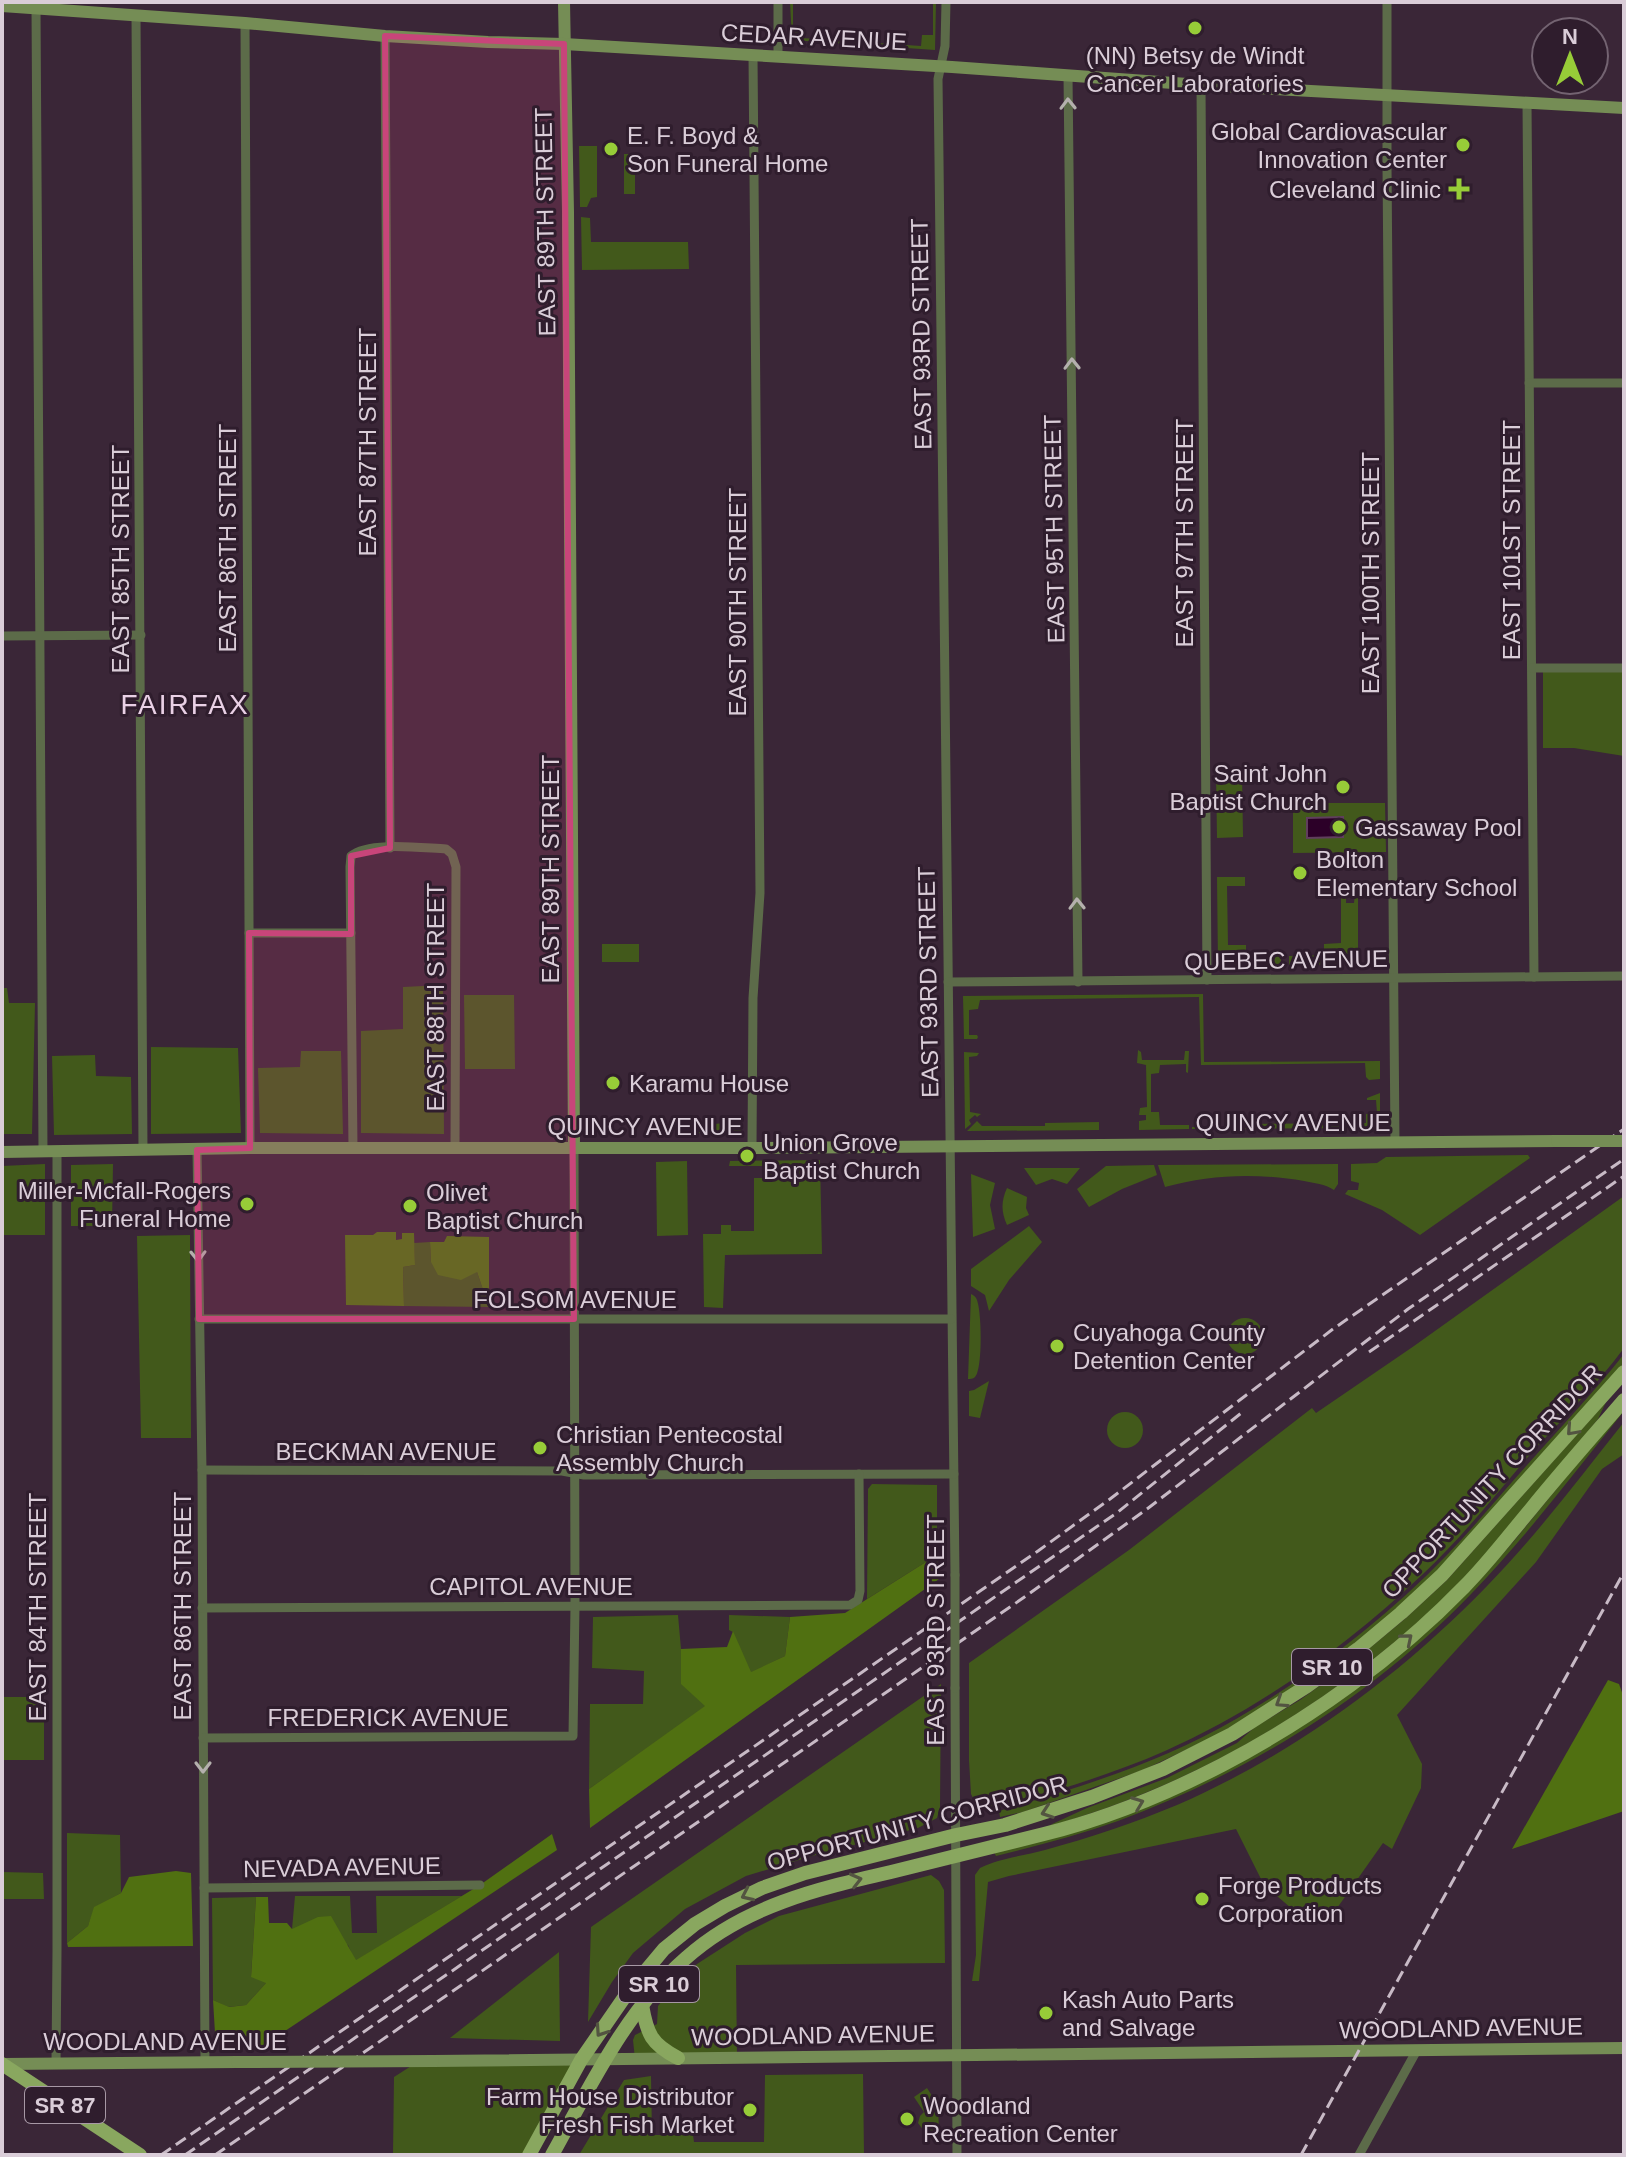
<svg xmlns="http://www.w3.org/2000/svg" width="1626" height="2157" viewBox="0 0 1626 2157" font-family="Helvetica,sans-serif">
<rect width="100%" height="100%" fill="#3a2637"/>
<g fill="#42591b">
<path d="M790,2h3v25l9,2v9l119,8 1,-11h11v-33h3l-1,48 -143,-10z"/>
<path d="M579,146h18v51l-6,1 -4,9h-7z"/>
<rect x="624" y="154" width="11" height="40"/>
<path d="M581,217l9,1 1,24h97l1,27 -107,1z"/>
<path d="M1543,672h81v84l-50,-8h-31z"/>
<path d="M1216,772h26l1,65 -26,1z"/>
<path d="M1293,803h92l1,49 -93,1z"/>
<path d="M1217,877h28v9h-18l1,59h18v11l35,-1v10l-63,1z"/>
<path d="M1355,894h3v70l-69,1v-9l35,-1v-11l17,-1v-48l5,1v7h8z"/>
<rect x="602" y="944" width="37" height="18"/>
<path d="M443,985l1,149 -83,-1v-102l42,-2v-42z"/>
<path d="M2,988h5l2,15h26l-3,131h-30z"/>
<path d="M1203,994l1,68 176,-1v18l-11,1 -3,-3 -1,-14 -164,2 -2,-68 -219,3 -2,9 -9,1v25h8l1,2 -1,2h-13l-1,-43z"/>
<path d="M464,995h50l1,74h-50z"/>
<path d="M151,1047l87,1 3,85 -90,1z"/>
<path d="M1138,1050l3,2 1,8h42l1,-9h4l-1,22 -2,-1v-8l-26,1 -1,8 -8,1v38h8l1,13h29v4l-50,1v-9l7,-1v-5h-7l1,-7 7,-1 -1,-42 -9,-2z"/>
<path d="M301,1051h40l2,83 -83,-1 -2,-65 42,-1z"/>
<path d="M964,1052l15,1 -2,3 -8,1 1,55 11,2 -4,3 -2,-2 -6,5 2,4 -6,5z"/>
<path d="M95,1055l1,21 35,1 1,57 -78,1 -2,-79z"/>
<path d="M1380,1093v35l-188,1v-2h38v-3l136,-1v-9l11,-1 -1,-13h-9v-2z"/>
<path d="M725,1121h16v12h-47l3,-11h16l1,2 11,-1z"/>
<path d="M977,1121l5,5h63v-3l54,-1v8l-132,1z"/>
<path d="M1528,1155l2,3 -110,77 -38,-25 -37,-16 3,-4h10l1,-7 -8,-2v-17l26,-1 9,-6z"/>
<path d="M820,1160l2,94 -97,1 -2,53 -19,-1 -1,-73h18v-9h10v6h23v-53h9v-12h-34l1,-5z"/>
<path d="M687,1161l1,74 -31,1 -1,-74z"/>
<path d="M45,1164v71h-43v-69z"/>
<path d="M113,1164l-1,62h-41v-61z"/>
<path d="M1338,1164v20l-4,6c-9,-6 -20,-7 -30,-9 -47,-8 -93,-7 -139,6l-7,-22z"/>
<path d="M1154,1165l3,10 -35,14 -33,18 -12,-18 29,-23z"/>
<path d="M1024,1168h56l-13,16 -15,-5 -16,6z"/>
<path d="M971,1174l24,9 -5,22 5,24 -22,8z"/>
<path d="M1007,1188l20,9 -1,11 3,7 -22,10c-6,-13 -6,-24 0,-37z"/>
<path d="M1624,1196v152c-29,39 -64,73 -96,109 -34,40 -67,81 -105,117 -76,72 -162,134 -258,177 -57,25 -118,43 -178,59l-11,-6 -5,-10 -2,-34v-97l160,-113 183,-142 4,5 98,-67z"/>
<path d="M1029,1226l13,16 -33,38 -20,31 -4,-16 -14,-9v-17z"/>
<path d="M190,1235l1,203h-50l-4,-202z"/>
<path d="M430,1242l1,20 46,10 12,35 -85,-1 -1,-39 12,-2 -1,-22z"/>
<path d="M971,1294c2,1 4,2 5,4 6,9 7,73 -1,79 -2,2 -5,2 -7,2z"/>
<circle cx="1245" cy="1336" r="18"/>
<path d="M1624,1354v8l-7,10 -182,201 -61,57 -98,70 -61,36 -72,34 -120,42 -23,5 -1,-6c82,-24 163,-49 237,-92 78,-45 149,-100 211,-164 28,-29 54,-61 81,-91 32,-36 66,-72 96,-110z"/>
<path d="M989,1381l-9,37 -11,-2v-25l5,-1z"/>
<path d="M1606,1402l-8,17c-44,54 -87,114 -136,162 -87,86 -186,155 -298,204 -28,12 -56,23 -85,32 -9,3 -20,7 -29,8l37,-17 80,-30 70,-35 18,-16 45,-27 53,-38 53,-44 41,-38z"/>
<path d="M1624,1406v5c-50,62 -97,125 -152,182 -98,102 -222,179 -354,228 -40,14 -81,25 -122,35l-2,-4 258,-96 224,-172 38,-43z"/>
<circle cx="1125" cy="1430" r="18"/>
<path d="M1624,1422v32l-22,15 -66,93 -139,153 25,49 -1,24 -29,61 -9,-6 -48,68 -37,3 -34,-29 -28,-56 -227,47 -21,6 -9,99h-7l4,-26 -1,-80 5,-7c19,-10 44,-12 65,-18 44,-12 89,-27 132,-45 117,-51 222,-128 311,-220 49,-50 92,-108 136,-163z"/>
<path d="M872,1484l65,1v70l-70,44 1,-110z"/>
<path d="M678,1615l3,34 25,57 -117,83 1,-85h53l1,-33 -52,-3 1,-51z"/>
<path d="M729,1615l61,2 -5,39 -35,17 -17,-41 -4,-2z"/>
<path d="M941,1684l-1,123 -3,11 -19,10 -106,28 -66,20 -61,33 -52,44 -21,29 -24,40 3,-95z"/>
<path d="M2,1697h42v63h-40v31h-2z"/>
<path d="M67,1833l53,2 1,58 -26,14 -7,19 -21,17z"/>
<path d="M2,1872l41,1 1,26h-42z"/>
<path d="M931,1875l8,6 5,9 1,73 -209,2 1,93 -102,1 -2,-19 2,-5 22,-11 1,-18 15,-19 24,-23 48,-31 34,-17z"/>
<path d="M295,1896h55l2,37h25l-1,-37h86l-107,65 -7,-16 -56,-16z"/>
<path d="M256,1897l-5,79 16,6 -21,23 -18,2 -15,-7 -1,-102z"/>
<path d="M559,1952l1,89 -110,-3z"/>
<path d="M581,2060l-52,95h-136l1,-78 25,-16z"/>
<path d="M863,2074l1,81h-285l45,-75 27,-4 1,59h41l1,7h70l1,-67z"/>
<path d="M927,2088l11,17 1,27 -15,-1 -6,-8 2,-7 4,-4 -10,-15z"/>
</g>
<g fill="#507011">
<path d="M377,1232h19v8l6,-1v-6h12l1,32 -12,2 1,39 -58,-1 -1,-70h28z"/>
<path d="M447,1236l42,1v70l-12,-35 -16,8 -23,-5 -7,-13 -1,-20h14z"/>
<path d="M937,1555l2,24 -349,249 -1,-39 116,-83 -24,-22v-35l46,-2 6,-16 18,41 34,-16 5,-39 55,-4z"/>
<path d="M1608,1680l11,4 5,14v113l-112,38z"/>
<path d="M552,1834l5,16 -293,195 -45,-2 -4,-10 -2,-33 16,7 17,-2 20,-22 -15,-6 5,-80h12l1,26h18l5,6 26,-12 13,-1 25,44 124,-75z"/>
<path d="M176,1871l15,2 2,73 -125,1 -1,-4 21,-17 6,-19 27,-14 8,-16z"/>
</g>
<path fill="#2c0028" stroke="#603e5d" stroke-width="2" d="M1343,817v20l-36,1v-20z"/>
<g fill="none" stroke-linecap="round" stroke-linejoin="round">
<g stroke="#5c6b49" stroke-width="9">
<path d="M778,2v54"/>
<path d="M946,2l-1,44 -7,33 1,81 16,1415"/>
<path d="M1387,2v164l8,977"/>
<path d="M36,8l7,1143"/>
<path d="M136,15l7,1135"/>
<path d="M245,23l5,1125"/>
<path d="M385,36l5,812"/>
<path d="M1068,75l10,907"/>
<path d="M1201,85l6,895"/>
<path d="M1527,103l7,874"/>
<path d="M1529,383h95"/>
<path d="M2,636l139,-1"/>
<path d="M1532,668h92"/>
<path d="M249,933h102"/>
<path d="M948,982l676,-6"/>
<path d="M353,1148l-3,-281 1,-11c18,-15 71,-8 95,-7l6,5 4,13 -1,281"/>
<path d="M752,1148l1,-150 7,-105 -7,-838"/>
<path d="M197,1150l5,320 3,592"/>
<path d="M199,1319h752"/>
<path d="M202,1470l360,1 22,4 370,-1"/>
<path d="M202,1608l648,-3 8,-5 2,-9 -1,-117"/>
<path d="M955,1688l2,467"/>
<path d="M203,1738l370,-2 2,-130 -1,-458"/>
<path d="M204,1888l276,-3"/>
<path d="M56,2063l1,-112v-800"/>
<path d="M1359,2155l58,-105"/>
</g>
<g stroke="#758d55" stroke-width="12">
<path d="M564,2l4,210 6,936"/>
<path d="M2,6l243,17 140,13 103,6 76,2 388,23 249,18 423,23"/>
<path d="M2,1152l248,-4h502l805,-7"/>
<path d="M433,2061l1191,-13"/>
<path d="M3,2064l234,-2"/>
</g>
<g stroke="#89a75f" stroke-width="14">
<path d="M642,2005c5,29 9,39 36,53"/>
<path d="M2,2064l138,91"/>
<path d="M529,2155l52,-95 47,-68 36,-43 31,-25 30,-18 37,-18 43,-15 151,-38 49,-10 87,-28 71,-28 69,-35 75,-48 51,-37 43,-36 41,-38 182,-203"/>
<path d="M552,2155c38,-68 74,-145 134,-197 58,-52 131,-69 205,-86 51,-13 102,-25 153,-38 61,-15 122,-40 178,-69 88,-46 173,-107 242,-178 24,-24 45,-52 67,-78 30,-37 62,-73 93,-109"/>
</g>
<g stroke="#c8bac6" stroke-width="3" stroke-dasharray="12 6" stroke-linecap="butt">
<path d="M1369,1352l255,-176"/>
<path d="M161,2155l877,-604 72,-52 223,-170 291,-200"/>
<path d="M185,2155l933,-643 127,-102"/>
<path d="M215,2155l811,-559 121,-87 261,-200 216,-150"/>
<path d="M1301,2155l323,-583"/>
</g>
<path stroke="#5c6b49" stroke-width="9" d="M955,1575v113"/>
<g stroke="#758d55" stroke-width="12">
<path d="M1557,1141h67"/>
<path d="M237,2062l196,-1"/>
</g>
</g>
<defs><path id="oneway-chevron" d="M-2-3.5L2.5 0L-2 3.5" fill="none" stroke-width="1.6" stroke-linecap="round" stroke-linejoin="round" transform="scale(2)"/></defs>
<g stroke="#b4b0ad">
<use href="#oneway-chevron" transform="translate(1068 104) rotate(-91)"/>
<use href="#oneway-chevron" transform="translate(1072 364) rotate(-91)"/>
<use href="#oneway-chevron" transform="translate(1077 904) rotate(-91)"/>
<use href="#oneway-chevron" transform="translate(198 1256) rotate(89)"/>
<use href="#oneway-chevron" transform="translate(203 1767) rotate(90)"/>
</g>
<g stroke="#535441">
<use href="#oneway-chevron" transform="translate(1572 1430) rotate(132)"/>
<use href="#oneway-chevron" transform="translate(1407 1639) rotate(-40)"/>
<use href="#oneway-chevron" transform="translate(1281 1702) rotate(147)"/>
<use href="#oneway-chevron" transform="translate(1138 1803) rotate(-21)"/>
<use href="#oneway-chevron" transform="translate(1047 1812) rotate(161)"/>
<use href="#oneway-chevron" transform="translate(856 1880) rotate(-14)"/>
<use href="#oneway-chevron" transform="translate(747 1895) rotate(155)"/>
<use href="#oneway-chevron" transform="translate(601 2031) rotate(124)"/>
</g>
<path fill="#c8457a" fill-opacity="0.2" stroke="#c8457a" stroke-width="6" stroke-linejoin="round" d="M385,36l179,8 10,1275h-375l-2,-169 53,-2 -1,-215 102,1v-78l39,-8z"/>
<g fill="#97cc38" stroke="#2f1d2d" stroke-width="3">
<circle cx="1195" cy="28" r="8"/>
<circle cx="1463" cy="145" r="8"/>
<circle cx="611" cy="149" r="8"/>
<path d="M1455 177h8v8h8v8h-8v8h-8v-8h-8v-8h8z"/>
<circle cx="1343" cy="787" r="8"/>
<circle cx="1339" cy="827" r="8"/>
<circle cx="1300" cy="873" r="8"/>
<circle cx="613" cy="1083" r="8"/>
<circle cx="747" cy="1156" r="8"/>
<circle cx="247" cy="1204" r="8"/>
<circle cx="410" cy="1206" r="8"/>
<circle cx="1057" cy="1346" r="8"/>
<circle cx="540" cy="1448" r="8"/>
<circle cx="1202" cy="1899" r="8"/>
<circle cx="1046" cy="2013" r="8"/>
<circle cx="750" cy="2110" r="8"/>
<circle cx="907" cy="2119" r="8"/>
</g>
<g text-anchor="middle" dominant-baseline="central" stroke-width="6" stroke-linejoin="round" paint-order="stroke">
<g fill="#2f1d2d" stroke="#a798a5" stroke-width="2">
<rect x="1292" y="1649" width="80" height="36" rx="6"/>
<rect x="619" y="1966" width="80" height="36" rx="6"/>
<rect x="25" y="2087" width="80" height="36" rx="6"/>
</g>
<g font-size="22" font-weight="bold" fill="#dacdd8">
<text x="1332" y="1667">SR 10</text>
<text x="659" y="1984">SR 10</text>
<text x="65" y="2105">SR 87</text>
</g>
<g font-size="24" fill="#dacdd8" stroke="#2f1d2d">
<text transform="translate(814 37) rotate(3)">CEDAR AVENUE</text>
<text transform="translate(545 222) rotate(-91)">EAST 89TH STREET</text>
<text transform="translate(921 334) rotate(-91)">EAST 93RD STREET</text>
<text transform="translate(367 442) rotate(-90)">EAST 87TH STREET</text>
<text transform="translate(1054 529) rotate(-91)">EAST 95TH STREET</text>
<text transform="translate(1184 533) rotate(-90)">EAST 97TH STREET</text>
<text transform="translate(227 538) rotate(-90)">EAST 86TH STREET</text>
<text transform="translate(1511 540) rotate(-90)">EAST 101ST STREET</text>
<text transform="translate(120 559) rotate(-90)">EAST 85TH STREET</text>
<text transform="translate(1370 573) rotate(-90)">EAST 100TH STREET</text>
<text transform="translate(737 602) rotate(-90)">EAST 90TH STREET</text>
<text transform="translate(550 869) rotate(-90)">EAST 89TH STREET</text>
<text transform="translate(1286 960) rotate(-1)">QUEBEC AVENUE</text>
<text transform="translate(928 982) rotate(-91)">EAST 93RD STREET</text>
<text transform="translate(435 997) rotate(-90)">EAST 88TH STREET</text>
<text x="1293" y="1122">QUINCY AVENUE</text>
<text x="645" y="1126">QUINCY AVENUE</text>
<text x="575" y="1299">FOLSOM AVENUE</text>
<text x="386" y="1451">BECKMAN AVENUE</text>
<text transform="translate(1492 1481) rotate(-47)">OPPORTUNITY CORRIDOR</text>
<text x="531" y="1586">CAPITOL AVENUE</text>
<text transform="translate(182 1606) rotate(-90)">EAST 86TH STREET</text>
<text transform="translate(37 1607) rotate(-90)">EAST 84TH STREET</text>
<text transform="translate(935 1630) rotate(-90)">EAST 93RD STREET</text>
<text x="388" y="1717">FREDERICK AVENUE</text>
<text transform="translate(917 1823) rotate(-15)">OPPORTUNITY CORRIDOR</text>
<text transform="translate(342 1867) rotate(-1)">NEVADA AVENUE</text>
<text transform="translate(1461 2028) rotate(-1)">WOODLAND AVENUE</text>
<text transform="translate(813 2035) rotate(-1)">WOODLAND AVENUE</text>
<text x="165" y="2041">WOODLAND AVENUE</text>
</g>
<g font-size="24" fill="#dacdd8" stroke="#2f1d2d" text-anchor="start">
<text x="1195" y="55" text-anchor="middle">(NN) Betsy de Windt<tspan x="1195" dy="28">Cancer Laboratories</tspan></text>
<text x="1447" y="131" text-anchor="end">Global Cardiovascular<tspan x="1447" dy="28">Innovation Center</tspan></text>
<text x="627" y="135">E. F. Boyd &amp;<tspan x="627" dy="28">Son Funeral Home</tspan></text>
<text x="1441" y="189" text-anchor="end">Cleveland Clinic</text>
<text x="1327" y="773" text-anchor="end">Saint John<tspan x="1327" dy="28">Baptist Church</tspan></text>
<text x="1355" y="827">Gassaway Pool</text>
<text x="1316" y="859">Bolton<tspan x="1316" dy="28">Elementary School</tspan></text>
<text x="629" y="1083">Karamu House</text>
<text x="763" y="1142">Union Grove<tspan x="763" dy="28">Baptist Church</tspan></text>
<text x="231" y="1190" text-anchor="end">Miller-Mcfall-Rogers<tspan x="231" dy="28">Funeral Home</tspan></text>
<text x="426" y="1192">Olivet<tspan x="426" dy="28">Baptist Church</tspan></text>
<text x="1073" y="1332">Cuyahoga County<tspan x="1073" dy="28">Detention Center</tspan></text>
<text x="556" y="1434">Christian Pentecostal<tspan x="556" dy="28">Assembly Church</tspan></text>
<text x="1218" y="1885">Forge Products<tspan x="1218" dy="28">Corporation</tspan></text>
<text x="1062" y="1999">Kash Auto Parts<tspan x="1062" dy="28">and Salvage</tspan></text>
<text x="734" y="2096" text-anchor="end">Farm House Distributor<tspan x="734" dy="28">Fresh Fish Market</tspan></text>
<text x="923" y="2105">Woodland<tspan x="923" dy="28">Recreation Center</tspan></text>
</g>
<g font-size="28" letter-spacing="2" fill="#e9d0e5" stroke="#2f1d2d">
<text x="185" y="704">FAIRFAX</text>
</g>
</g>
<rect width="1626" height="2157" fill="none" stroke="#dacdd8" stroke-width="8"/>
<g transform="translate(1570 56)"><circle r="38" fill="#2f1d2d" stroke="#736371" stroke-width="2"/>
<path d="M0-6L14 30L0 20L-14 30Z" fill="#97cc38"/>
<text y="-12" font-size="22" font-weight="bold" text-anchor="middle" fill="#dacdd8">N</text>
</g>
</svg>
